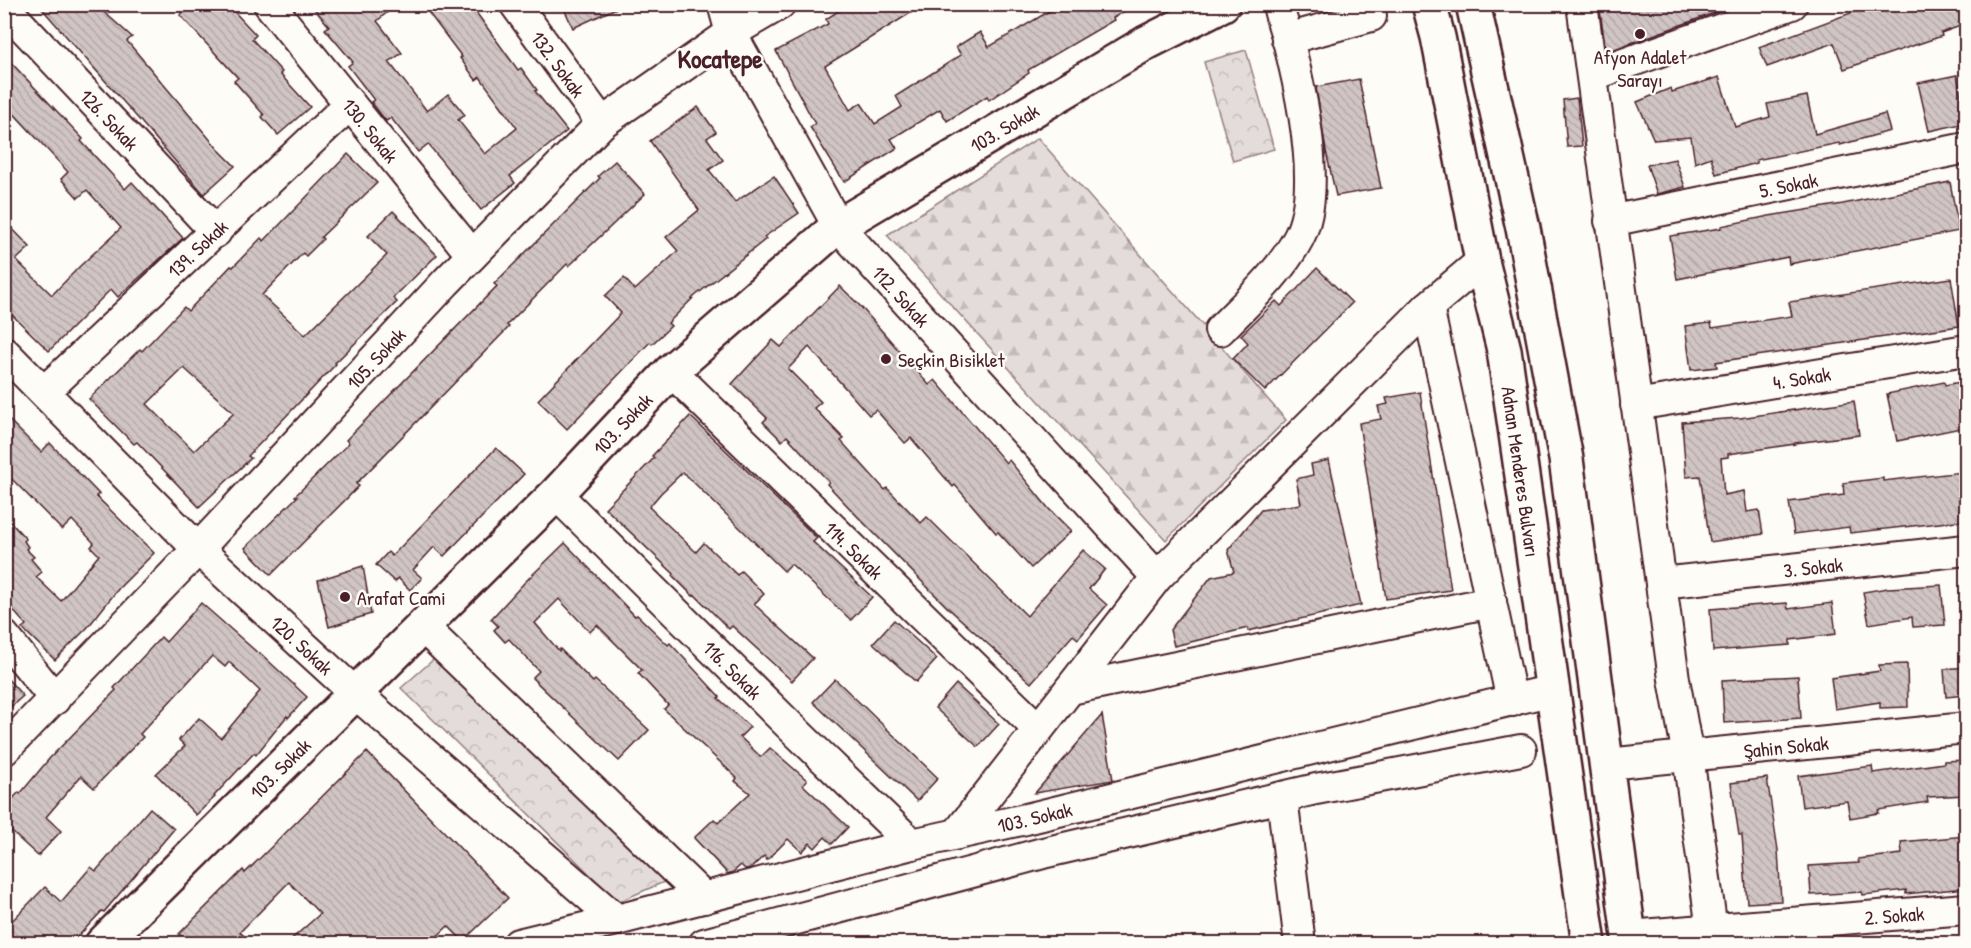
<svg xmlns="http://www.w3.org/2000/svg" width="1971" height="948" viewBox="0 0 1971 948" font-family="'Patrick Hand',sans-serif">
<defs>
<pattern id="forest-firs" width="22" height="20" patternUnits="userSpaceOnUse" patternTransform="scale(1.5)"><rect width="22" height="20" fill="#e3dcda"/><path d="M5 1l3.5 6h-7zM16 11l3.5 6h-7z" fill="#c4bcbb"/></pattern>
<pattern id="park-crowns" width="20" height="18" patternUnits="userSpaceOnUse" patternTransform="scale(1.5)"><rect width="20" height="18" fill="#e3dcda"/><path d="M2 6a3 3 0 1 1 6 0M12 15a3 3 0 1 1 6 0" fill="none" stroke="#c4bcbb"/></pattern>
<pattern id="building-back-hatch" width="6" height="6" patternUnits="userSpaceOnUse" patternTransform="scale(1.5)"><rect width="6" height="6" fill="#d0c5c4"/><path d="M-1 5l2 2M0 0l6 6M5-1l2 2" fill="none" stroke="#b4a9a9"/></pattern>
</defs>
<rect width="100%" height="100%" fill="#fdfcf7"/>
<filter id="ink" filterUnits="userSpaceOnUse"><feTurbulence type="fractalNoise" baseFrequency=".0167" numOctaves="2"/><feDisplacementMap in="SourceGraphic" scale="12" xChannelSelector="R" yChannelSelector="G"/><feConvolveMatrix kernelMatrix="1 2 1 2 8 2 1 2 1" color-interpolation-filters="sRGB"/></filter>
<g filter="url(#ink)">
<path fill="url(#forest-firs)" stroke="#967e82" stroke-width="1.5" d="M1038,138l248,282 -120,120 -279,-305z"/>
<g fill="url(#park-crowns)" stroke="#967e82" stroke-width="1.5">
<path d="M1246,50l28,99 -41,12 -29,-99z"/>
<path d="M442,652l238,223 -62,27 -217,-214z"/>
</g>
<g fill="url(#building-back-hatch)" stroke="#4a1f2b" stroke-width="1.5" fill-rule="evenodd">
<path d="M38,4h57l37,33 -5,4 91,108 17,17 -31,28z"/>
<path d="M191,4h36l29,31 -4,4 30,33 -2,2 30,33 -32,28 -16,-18 2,-2 -30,-34 4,-3 -58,-63z"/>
<path d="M310,4h87l-20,17 25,32 -13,9 38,49 21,-17 17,21 -7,5 27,34 32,-26 -37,-51 -4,3 -16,-22 2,-1 -40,-53h48l48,66 3,-2 16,22 -2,1 32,40 -57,45 5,7 -34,27 -53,-66 -10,8 -27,-34 -5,3 -15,-19 3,-2 -26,-34 5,-4 -28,-33 4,-3z"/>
<path d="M562,4h63l-52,24z"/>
<path d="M849,4h76l-100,62 25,44 11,-7 14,21 27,-17 -6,-11 65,-41 -5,-8 24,-15 9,15 72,-43h75l-23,14 1,2 -86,50 1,3 -40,27 -2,-4 -40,25 -7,-12 -49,30 6,9 -53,34 -34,-55 5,-3 -39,-73 52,-27 -2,-5z"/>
<path d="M1599,4h140l-133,48z"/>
<path d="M1875,4h91v20l-25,9 1,3 -98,33 -10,-26 -67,24 -8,-20z"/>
<path d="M4,55l79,84 -2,2 44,48 7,-7 51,56 -65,59 -7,-8 -62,62 -45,-44v-87l26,27 -14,13 36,35 28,-29 41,-38 -34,-38 -9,8 -17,-19 7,-7 -64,-69z"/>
<path d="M1957,75l9,48 -37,8 -11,-48z"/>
<path d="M1719,77l16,50 35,-10 -3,-13 40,-8 8,38 70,-20 5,17 -50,14 -1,-2 -83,17 1,3 -41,11 -5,-17 -16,6 -4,-26 -37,3 -17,-38 34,-14 1,4z"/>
<path d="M1359,79l22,109 -45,8 -10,-45 -10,-64z"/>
<path d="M1577,98l5,48 -15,1 -4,-47z"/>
<path d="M698,107l18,25 -9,6 16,22 -14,10 26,32 39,-26 25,37 -35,24 2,2 -71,57 -27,27 3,3 -19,18 -2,-2 -83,87 -29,-29 83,-87 -16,-17 19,-18 11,12 43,-39 -12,-14 33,-27 -49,-69z"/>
<path d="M348,154l29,29 -56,54 2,2 -17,17 -3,-3 -41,42 43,40 82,-80 -19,-19 25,-25 44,44 -44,43 4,4 -62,61 1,1 -88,92 3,2 -52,49 -62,-65 -3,2 -45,-45 51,-50 2,2 42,-44 4,4 43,-45 2,1 28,-29 3,3zM184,368l50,45 -40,38 -47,-47z"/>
<path d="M1675,159l10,28 -28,7 -10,-29z"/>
<path d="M615,161l30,33 -76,72 -2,-2 -60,61 2,2 -153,157 3,2 -88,89 -26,-27 52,-51 -2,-1 54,-53 -3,-3 151,-154 -3,-2 106,-106 -2,-2z"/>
<path d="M1950,182l9,49 -170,33 -1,-7 -111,22 -7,-43 51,-8v-2l48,-10 74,-12z"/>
<path d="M1317,268l35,35 -87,88 -32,-32 15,-16 -7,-8 35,-34 5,5z"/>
<path d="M1951,278l8,48 -243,36 1,5 -26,3 -6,-44 26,-3 1,5 80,-12 -3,-14z"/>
<path d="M840,286l21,21 68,78 6,-5 71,83 3,-3 40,49 22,22 -40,37 -33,-36 -2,1 -41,-48 -2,2 -42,-49 -6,5 -29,-33 -7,5 -60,-68 -21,22 33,33 -7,6 30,31 -3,2 44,49 2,-2 34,35 6,-6 100,99 56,-66 22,19 -16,20 18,16 -29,34 -5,-4 -42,48 -83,-75 -91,-92 -30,-32 2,-2 -42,-46 -5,5 -19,-19 4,-4 -35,-34 41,-44 8,7z"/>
<path d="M1966,381v46l-69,14 -10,-47 57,-12 1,3z"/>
<path d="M1420,392l31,198 -65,9 -27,-176 22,-4 -3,-13 10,-2 -2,-6z"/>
<path d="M1854,401l5,34 -64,8v1l-67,10v3l-7,1 3,37 20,-4 3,21 12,-2 4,24 -53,8 -10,-66 -14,1 -4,-55 58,-4z"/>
<path d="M4,415l37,37 9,-9 49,51 -3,2 58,57 -35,35 -31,39 -33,33 -33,-32 4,-3 -22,-25v-85l22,24 -2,2 4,6 -2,2 8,8 -3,2 11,13 -6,5 25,24 38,-46 -8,-8 3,-4 -22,-23 -10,10 -58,-59z"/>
<path d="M690,416l127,122 -4,4 59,55 -21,23 -60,-56 -7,7 -101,-99 -22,21 -12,14 47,45 8,-9 33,32 4,-4 23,23 -10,10 59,54 -21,23 -60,-55 -3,3 -34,-34 -2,1 -20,-20 1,-2 -69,-66 49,-50 -2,-2z"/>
<path d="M496,448l28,26 -80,82 -10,-9 -21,23 9,8 -12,12 -12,-12 -3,4 -19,-17 12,-13 4,4z"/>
<path d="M1329,460l32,145 -113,26v-3l-74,18 -4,-16 41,-53 23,-5 -6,-22 33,-40 40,-6 -5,-25 17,-4 -2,-11z"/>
<path d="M1963,472l3,48 -116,13 -1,-6 -55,7 -5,-32 55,-7 -1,-12 40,-5v3z"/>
<path d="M565,543l70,73 2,-1 31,30 2,-2 50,54 -2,1 32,29 -10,10 21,20 9,-9 37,32 -4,5 45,42 -16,17 -7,-7 -10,11 -5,-5 -8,9 -14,-13 -21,21 -3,-4 -13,12 -6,1 -4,-4 -8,7 -5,2 -34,-36 20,-19 4,4 32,-30 -15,-12 2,-3 -73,-69 4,-4 -30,-32 4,-3 -45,-45 -7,7 -31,-33 -24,24 24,28 1,-2 33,33 2,-2 54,50 -30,31 -87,-83 7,-7 -30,-32 -4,3 -11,-12 4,-4 -7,-7 33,-36z"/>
<path d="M363,566l8,48 -42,13 -11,-47z"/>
<path d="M1941,585l4,40 -32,2 -1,-10 -43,7 -6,-32 25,-4z"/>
<path d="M201,603l58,51 1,-1 47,44 -19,21 -1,-2 -31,39 -2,-2 -40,43 1,1 -19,18 -40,-41 29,-28 -6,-6 20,-22 22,20 39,-47 -31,-29 -4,5 -13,-11 -72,78 3,3 -49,51 -13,-12 -35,41 15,14 -23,25 -34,-31v-17l15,-16 1,2 29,-35 67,-69 -2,-2 47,-51 5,5z"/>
<path d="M1787,603l1,6 44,-6 4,31 -46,6v5l-77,6 -3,-42z"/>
<path d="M894,620l43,39 -21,23 -43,-39z"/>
<path d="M1907,664l1,43 -28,1v-6l-45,7 -4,-31 49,-7 -1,-6z"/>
<path d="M1966,667v28l-20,2 -2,-28z"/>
<path d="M4,675l19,21 -19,17z"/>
<path d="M1798,676l3,42 -77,5 -2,-43z"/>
<path d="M835,679l103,99 -21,23 -104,-99z"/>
<path d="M956,684l43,40 -21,23 -43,-39z"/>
<path d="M1102,715l11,65 -78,13z"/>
<path d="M367,752l141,146 -45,43 -15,-15 -19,18h-143l34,-30 -31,-32 -49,50 12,12h-63l-10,-10 64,-64 2,3z"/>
<path d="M1966,760v35l-39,2 1,5 -50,8 1,3 -29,5 -3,-17 -45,6 -4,-31 74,-10 1,7 71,-10v-2z"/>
<path d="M1767,778l11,72 3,51 -34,2 -5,-68h-3l-8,-52z"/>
<path d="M150,808l24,21 -70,83 -2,-1 -31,33h-67v-15l41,-42 16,15 30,-35 5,4z"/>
<path d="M1966,836v52l-60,6v-4l-43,5 -1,-3 -51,3 -2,-29 50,-3 -1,-4 44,-5 -1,-12z"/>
</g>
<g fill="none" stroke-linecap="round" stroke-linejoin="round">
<defs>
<g id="minor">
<path id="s1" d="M269,4l203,251"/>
<path id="s2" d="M515,4l87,119"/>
<path id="s3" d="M723,4l8,29 107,193 319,351"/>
<path d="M1582,4l92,675 14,77 26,188"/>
<path id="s4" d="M4,7l212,225"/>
<path d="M1287,39l84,-23"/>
<path d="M1593,75l199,-71"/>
<path id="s5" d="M1610,221l356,-73"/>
<path d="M1428,307l84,394"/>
<path d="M1220,330c27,-28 59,-56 78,-91 26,-47 3,-148 -10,-199 -3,-12 -8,-23 -10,-36"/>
<path id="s6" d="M4,352l194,197 157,144 262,227"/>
<path id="s7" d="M671,371l367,358"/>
<path id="s8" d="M44,392l306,-288"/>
<path id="s9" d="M1636,405l330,-55"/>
<path id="s10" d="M556,494l234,232 122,118"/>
<path id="s11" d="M1661,583l305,-33"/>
<path d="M422,626l282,272"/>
<path d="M4,636l51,63"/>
<path d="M1070,689l421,-87"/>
<path id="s12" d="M4,750l194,-201 248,-267 156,-159 129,-90 49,-29"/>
<path id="s13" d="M1607,764l359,-36"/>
<path d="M1282,797l18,147"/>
<path d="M957,834l200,-257 271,-270 54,-46"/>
<path id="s14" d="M1629,936l337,-27"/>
<path id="s15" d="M518,944l99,-24 295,-76 114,-25 527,-129"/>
<path d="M704,944l339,-91 273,-64 205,-39"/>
</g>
<g id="major">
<path id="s16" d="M1429,4l9,33 44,224 22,89 85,594"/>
<path d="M1473,4l50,224 43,231 64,485"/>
<path id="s17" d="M102,944l454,-450 115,-123 167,-145 308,-183 77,-39"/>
</g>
</defs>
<use href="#minor" stroke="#4a1f2b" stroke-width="34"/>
<use href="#major" stroke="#4a1f2b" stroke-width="38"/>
<use href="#minor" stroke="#fdfcf7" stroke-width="30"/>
<use href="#major" stroke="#fdfcf7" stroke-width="33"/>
</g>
</g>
<g fill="#4a1f2b" stroke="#fdfcf7" stroke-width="2">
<circle cx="1640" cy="34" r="6"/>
<circle cx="886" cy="359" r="6"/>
<circle cx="345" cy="597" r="6"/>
</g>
<g text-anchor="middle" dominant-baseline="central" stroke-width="5" stroke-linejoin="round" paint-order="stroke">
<g font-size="20" fill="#4a1f2b" stroke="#fdfcf7" text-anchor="start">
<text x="1640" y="56" text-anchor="middle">Afyon Adalet<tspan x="1640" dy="23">Sarayı</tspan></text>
<text x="898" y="359">Seçkin Bisiklet</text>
<text x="357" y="597">Arafat Cami</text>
</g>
<g font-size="20" fill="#4a1f2b" stroke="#fdfcf7">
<text stroke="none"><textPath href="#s2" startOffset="74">132. Sokak</textPath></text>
<text stroke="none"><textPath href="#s4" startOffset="154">126. Sokak</textPath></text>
<text stroke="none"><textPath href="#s17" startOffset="1222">103. Sokak</textPath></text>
<text stroke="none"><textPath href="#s1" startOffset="162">130. Sokak</textPath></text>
<text stroke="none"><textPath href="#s5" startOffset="182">5. Sokak</textPath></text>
<text stroke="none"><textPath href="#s8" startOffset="210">139. Sokak</textPath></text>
<text stroke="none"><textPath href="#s3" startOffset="345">112. Sokak</textPath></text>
<text stroke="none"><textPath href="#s12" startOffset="540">105. Sokak</textPath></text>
<text stroke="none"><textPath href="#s9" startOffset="168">4. Sokak</textPath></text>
<text stroke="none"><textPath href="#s17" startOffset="736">103. Sokak</textPath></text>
<text stroke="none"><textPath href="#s16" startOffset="477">Adnan Menderes Bulvarı</textPath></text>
<text stroke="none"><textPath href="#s7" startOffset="256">114. Sokak</textPath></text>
<text stroke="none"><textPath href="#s11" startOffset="153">3. Sokak</textPath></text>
<text stroke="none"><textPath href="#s6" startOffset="418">120. Sokak</textPath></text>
<text stroke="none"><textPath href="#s10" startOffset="249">116. Sokak</textPath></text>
<text stroke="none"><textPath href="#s13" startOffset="180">Şahin Sokak</textPath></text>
<text stroke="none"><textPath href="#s17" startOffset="250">103. Sokak</textPath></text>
<text stroke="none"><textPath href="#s15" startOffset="532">103. Sokak</textPath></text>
<text stroke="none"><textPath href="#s14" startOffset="266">2. Sokak</textPath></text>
</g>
<g font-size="26" font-weight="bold" fill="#4a1f2b" stroke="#fdfcf7">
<text x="720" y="58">Kocatepe</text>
</g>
</g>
<rect width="1971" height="948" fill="none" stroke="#fdfcf7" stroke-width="24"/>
<rect x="12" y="12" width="1947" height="924" fill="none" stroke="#4a1f2b" stroke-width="2" filter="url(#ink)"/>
</svg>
